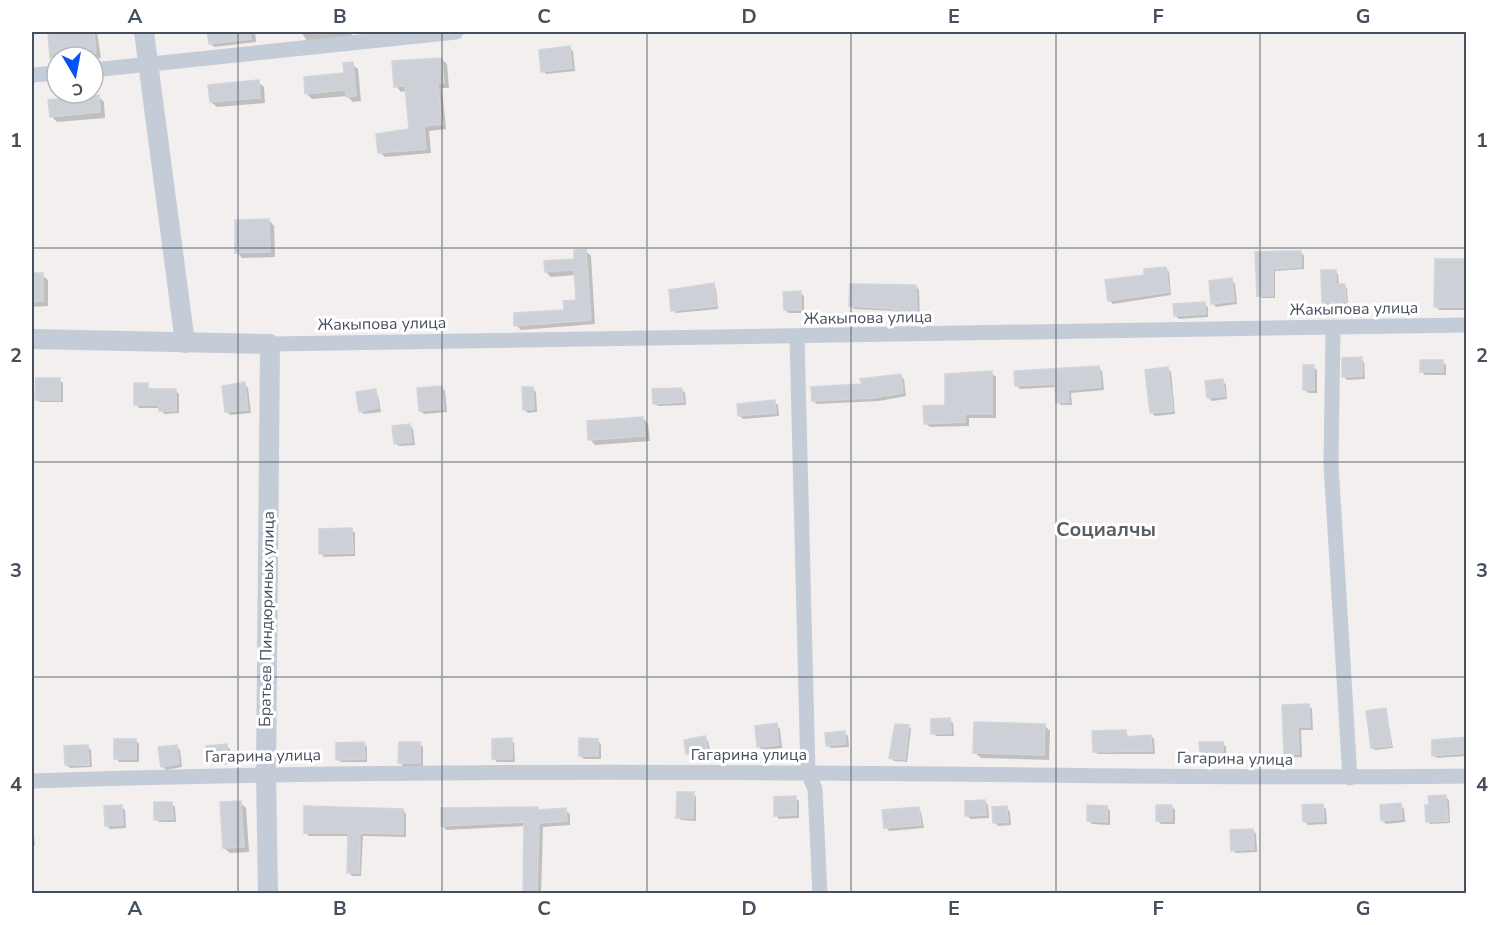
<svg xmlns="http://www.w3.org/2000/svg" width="1498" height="925" viewBox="0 0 1498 925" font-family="'Nunito Sans',sans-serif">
<rect width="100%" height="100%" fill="#f2efee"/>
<g fill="#0003">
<path d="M97,32l4,26 -44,-1v5l-5,-5 -3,-24z"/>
<path d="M209,32h46l1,10 -42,5 -4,-4z"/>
<path d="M301,32h50l1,4 -44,6z"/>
<path d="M569,47l4,4 2,20 -29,3 -3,-3z"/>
<path d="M442,59l5,5 2,24h-7l4,41 -17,2 2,22 -46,4 -5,-5 30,-22 -3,-39 -6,1 -5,-6z"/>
<path d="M352,64l6,5 3,32 -8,1 -6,-6 -35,3 -5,-5 38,-20z"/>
<path d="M258,82l6,5 1,16 -48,4 -6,-5z"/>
<path d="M98,96l6,6 1,16 -48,4 -6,-6z"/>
<path d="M269,220l5,6 1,31 -33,1 -5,-6z"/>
<path d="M586,251l5,5 4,68 -74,6 -5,-5 50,-14 12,-10 -2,-26 -25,2 -5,-5 30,-11z"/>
<path d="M1301,252l3,4v13l-29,2v27h-13l-3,-3 -3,-42z"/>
<path d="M1466,261v49h-27l-3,-4z"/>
<path d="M1166,268l3,4 2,23 -58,9 -4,-4 37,-24z"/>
<path d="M1335,271l3,3 1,12 8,2 1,16 -22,1 -3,-3z"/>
<path d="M32,275h10l6,5v26l-16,1z"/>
<path d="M1231,280l4,4 2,20 -21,3 -3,-4z"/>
<path d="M713,285l3,3 2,21 -42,4 -3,-3z"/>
<path d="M916,286l3,4 1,33h-20l-4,-3v-9l-42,-2 -3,-4z"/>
<path d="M801,293l3,3v17h-15l-4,-3z"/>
<path d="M1204,304l4,3v10l-29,2 -4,-4z"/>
<path d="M1361,359l3,3 1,17 -18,1 -3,-3z"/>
<path d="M1442,361l4,4v10h-21l-3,-3z"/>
<path d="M1313,367l4,3v23h-9l-4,-4z"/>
<path d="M1099,368l3,3 2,19 -33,3 1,12h-11l-3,-3 -1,-15 -37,2 -4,-4z"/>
<path d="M1168,369l3,3 4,42 -20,2 -4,-4z"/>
<path d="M991,373l5,4v41h-27v8l-39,1 -5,-4z"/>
<path d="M900,376l4,3 2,17 -27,5 -62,3 -4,-3z"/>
<path d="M59,380l4,3v19h-23l-3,-3z"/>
<path d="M1223,381l3,4 1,14 -15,2 -4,-4z"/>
<path d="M244,384l4,4 3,25 -21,2 -3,-3z"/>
<path d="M147,385l3,6 25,-1 4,4v19l-15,1 -4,-6h-21l-3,-4z"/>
<path d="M442,388l3,3 2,21 -23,2 -4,-4z"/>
<path d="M532,388l4,4 1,20 -9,1 -3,-3z"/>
<path d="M681,389l4,4 1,12 -28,1 -4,-3z"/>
<path d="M375,391l3,4 3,17 -17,2 -4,-3z"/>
<path d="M774,402l4,3 1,11 -36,3 -4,-4z"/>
<path d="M643,418l5,6 2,17 -55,4 -5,-6z"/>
<path d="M410,425l3,4 2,16 -16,1 -4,-3z"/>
<path d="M352,530l3,3v23l-31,1 -3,-4z"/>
<path d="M1283,706h26l3,3 1,21h-12l1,27 -13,1 -4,-4z"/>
<path d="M1386,709l7,39 -18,2 -3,-2z"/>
<path d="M950,720l3,3 1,13h-18l-3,-3z"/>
<path d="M776,725l4,4 2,19 -20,2 -4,-4z"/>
<path d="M1044,725l6,6 -1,29 -68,-2 -6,-5z"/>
<path d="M908,726l3,3 -4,33 -13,-1 -3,-3z"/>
<path d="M1125,731l4,7 22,-2 3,3 1,15h-57l-3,-3z"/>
<path d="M844,732l4,4 1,11 -18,1 -4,-3z"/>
<path d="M705,738l3,3 3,13 -20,3 -3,-4z"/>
<path d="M1466,738v18l-29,2 -4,-3z"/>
<path d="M136,740l3,4v18h-20l-3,-4z"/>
<path d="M511,740l3,3 1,19h-18l-3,-3z"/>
<path d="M597,740l4,4v15h-17l-4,-3z"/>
<path d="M1222,743l4,4v8h-21l-4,-3z"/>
<path d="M364,744l3,3v15h-26l-3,-3z"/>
<path d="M420,744l3,3v19h-20l-3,-3z"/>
<path d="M176,746l4,4 2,17 -16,3 -4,-4z"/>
<path d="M227,746l3,3 1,15 -19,1 -3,-3z"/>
<path d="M88,747l3,3 1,17 -22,1 -4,-3z"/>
<path d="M693,794l3,3v24l-15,-1 -3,-3z"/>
<path d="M1446,797l3,3 1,23 -20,1 -2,-3z"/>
<path d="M795,798l4,3v17l-20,1 -3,-4z"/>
<path d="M240,802l6,6 3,44 -19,1 -6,-5z"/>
<path d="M985,802l3,3 1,13 -19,1 -3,-4z"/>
<path d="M172,804l3,3 1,15h-17l-4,-3z"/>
<path d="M1400,805l4,4 1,13 -19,2 -4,-4z"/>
<path d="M1171,806l4,4v14h-14l-4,-4z"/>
<path d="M1322,806l4,3 1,15 -19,1 -4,-4z"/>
<path d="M121,807l4,3 1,18 -16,1 -4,-4z"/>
<path d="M1107,807l3,4v14l-18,-1 -3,-3z"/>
<path d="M918,808l3,4 3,16 -35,3 -3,-4z"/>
<path d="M1007,808l3,4 1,13 -13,1 -4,-4z"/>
<path d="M403,810l3,4v23l-43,-1 -2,40h-9l-4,-4 2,-36h-41l-4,-4z"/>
<path d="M442,810h123l5,4v11l-27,2 -2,67h-17l2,-68 -80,4 -4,-5z"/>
<path d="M32,816l3,29h-3z"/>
<path d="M1253,830l3,4 1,18 -21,1 -4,-3z"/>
</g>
<g fill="#cdd0d7" stroke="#d2d4db" stroke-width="1.5">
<path d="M48,32h46l2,21 -46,5z"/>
<path d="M207,32h43l1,7 -42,5z"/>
<path d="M570,46l2,22 -31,4 -2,-22z"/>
<path d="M442,58l2,25 -6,1 4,40 -18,2 2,23 -48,4 -2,-19 33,-5 -4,-43 -11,1 -2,-26z"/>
<path d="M353,62l3,34 -10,1 -1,-7 -40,4 -1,-17 40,-4 -1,-10z"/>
<path d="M259,80l1,18 -50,4 -2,-17z"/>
<path d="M99,95l1,17 -50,5 -2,-17z"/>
<path d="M269,219l1,33 -35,1v-33z"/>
<path d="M586,249l5,71 -77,6v-13l50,-3 -1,-9 13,-1 -2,-30 -29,2 -1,-11 30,-2v-9z"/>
<path d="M1282,251h19v16l-28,2v27h-16l-2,-44z"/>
<path d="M1435,259h32l-3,48h-30z"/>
<path d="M1166,267l3,25 -61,9 -3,-21 39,-5v-6z"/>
<path d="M1321,270h15v14h9l1,18 -24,1z"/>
<path d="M32,273h11v28l-11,1z"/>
<path d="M1232,278l2,23 -23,3 -2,-23z"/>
<path d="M714,283l2,23 -45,5 -2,-21z"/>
<path d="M850,284l66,1 1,35h-22l-1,-11 -45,-3z"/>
<path d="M801,291v19h-17l-1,-18z"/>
<path d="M1205,302l1,12 -32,2 -1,-12z"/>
<path d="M1362,357v19l-20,1v-19z"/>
<rect x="1420" y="360" width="23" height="12"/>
<rect x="1303" y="365" width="11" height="25"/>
<path d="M1099,366l2,21 -33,3 1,12 -13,1 -1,-19 -40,2 -1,-15z"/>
<path d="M1168,367l5,44 -23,2 -5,-43z"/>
<path d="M992,371v43h-27v8l-41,2 -1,-18 22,-1v-31z"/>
<path d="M901,374l2,19 -29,5 -62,3 -1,-14 51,-3 -2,-5z"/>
<path d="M36,378h24v22h-25z"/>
<path d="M1223,379l2,17 -18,2 -2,-17z"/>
<path d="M245,382l3,28 -23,2 -3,-26z"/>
<path d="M134,383h14v6h28v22h-17l-1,-6h-24z"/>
<path d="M442,386l2,23 -25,2 -2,-23z"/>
<path d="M522,387h11l1,22 -11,1z"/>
<path d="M682,388l1,14 -30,2 -1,-15z"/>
<path d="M376,389l2,19 -19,4 -3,-20z"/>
<path d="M775,400l1,13 -38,3 -1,-12z"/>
<path d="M643,417l2,19 -57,4 -1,-19z"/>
<path d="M410,424l2,18 -18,2 -2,-18z"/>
<path d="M352,528l1,25 -34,1v-25z"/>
<path d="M1309,704l1,23h-12l1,27 -15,1 -2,-50z"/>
<path d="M1386,708l5,38 -20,2 -5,-37z"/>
<path d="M950,718l1,15 -20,1v-15z"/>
<path d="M974,722l71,2 -1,31 -71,-2z"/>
<path d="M777,723l2,22 -22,2 -2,-21z"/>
<path d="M895,724l14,1 -4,35 -16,-2z"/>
<path d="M1126,730v7l25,-2 1,16 -59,1 -1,-21z"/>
<path d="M845,731l1,13 -20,2 -1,-13z"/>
<path d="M705,736l3,15 -22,3 -2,-14z"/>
<path d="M1467,737v16l-35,3v-16z"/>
<path d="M512,738v21h-20v-20z"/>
<path d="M579,738l19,1v17h-19z"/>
<rect x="114" y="739" width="22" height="20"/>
<path d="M364,742l1,17 -29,1v-17z"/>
<path d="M399,742h21v21h-22z"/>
<path d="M1199,742h24v10l-23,1z"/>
<path d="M227,744l2,17 -22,1 -1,-16z"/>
<path d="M88,745l1,20h-24l-1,-19z"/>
<path d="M177,745l2,19 -18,3 -3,-20z"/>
<path d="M677,792h17l-1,26h-17z"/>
<path d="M1446,795l2,26 -22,1 -1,-17h4l-1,-9z"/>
<path d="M796,796v19l-22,1v-19z"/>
<path d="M985,800l1,15 -21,1v-15z"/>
<path d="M241,801l3,46 -21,1 -3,-46z"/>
<path d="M154,802h18l1,17 -19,1z"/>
<path d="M1401,803l1,16 -21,2 -1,-16z"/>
<path d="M1323,804l1,17 -21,1 -1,-17z"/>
<path d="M122,805l1,20 -18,1 -1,-20z"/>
<path d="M1087,805l20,1v16l-20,-1z"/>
<rect x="1156" y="805" width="16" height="16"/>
<path d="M304,806l99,3v25l-43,-1 -1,40h-12l1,-40h-44z"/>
<path d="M1007,806l1,16 -15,1 -1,-16z"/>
<path d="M538,807v3l28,-2 1,13 -28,2 -2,71h-14l1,-72 -83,4v-18z"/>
<path d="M919,807l2,18 -37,3 -2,-18z"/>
<path d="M1253,829l1,20 -23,2 -1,-21z"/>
</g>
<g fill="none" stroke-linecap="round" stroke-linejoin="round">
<g stroke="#c4ccd8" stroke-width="15">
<path d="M93,70l363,-38"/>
<path d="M32,75l25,-2"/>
<path d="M1333,328l-2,136 19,314"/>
<path d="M797,337l11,436 7,16 5,105"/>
<path d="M270,344l1196,-19"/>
<path d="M32,781c259,-9 519,-10 778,-8 219,1 438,6 656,3"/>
</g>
<g stroke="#c4ccd8" stroke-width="20">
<path d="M144,32l41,311"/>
<path d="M32,339l238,5 -4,429 2,121"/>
</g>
</g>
<path fill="none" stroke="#454f5e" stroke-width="1.5" stroke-opacity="0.55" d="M238,32v862M442,32v862M647,32v862M851,32v862M1056,32v862M1260,32v862M32,248h1434M32,462h1434M32,677h1434"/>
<g text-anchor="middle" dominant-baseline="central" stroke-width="6" stroke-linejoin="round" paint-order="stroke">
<g font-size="16" fill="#454f5e" stroke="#fff">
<text transform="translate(1354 309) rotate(-1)">Жакыпова улица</text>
<text transform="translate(868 318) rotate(-1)">Жакыпова улица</text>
<text transform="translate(382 324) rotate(-1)">Жакыпова улица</text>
<text transform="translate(267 619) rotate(-89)">Братьев Пиндюриных улица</text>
<text x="749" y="755">Гагарина улица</text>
<text transform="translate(263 756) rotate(-1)">Гагарина улица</text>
<text transform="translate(1235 759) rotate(1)">Гагарина улица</text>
</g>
<g font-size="20" font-weight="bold" fill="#5a5e65" stroke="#fff">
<text x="1106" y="529">Социалчы</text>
</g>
</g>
<rect width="1498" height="925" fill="none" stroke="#ffffff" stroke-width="66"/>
<g transform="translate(75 75) rotate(170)"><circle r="28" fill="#ffffff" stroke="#b5b9bf" stroke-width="1.5"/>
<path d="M0-4.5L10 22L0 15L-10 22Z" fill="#0551f5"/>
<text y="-9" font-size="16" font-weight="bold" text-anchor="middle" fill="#454f5e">С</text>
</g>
<rect x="33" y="33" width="1432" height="859" fill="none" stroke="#454f5e" stroke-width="2"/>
<g font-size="20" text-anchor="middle" font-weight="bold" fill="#454f5e">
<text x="135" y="23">A</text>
<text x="340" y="23">B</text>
<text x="544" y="23">C</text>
<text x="749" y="23">D</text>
<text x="954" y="23">E</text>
<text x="1158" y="23">F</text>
<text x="1363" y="23">G</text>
<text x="16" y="147">1</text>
<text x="1482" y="147">1</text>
<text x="16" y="362">2</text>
<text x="1482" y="362">2</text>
<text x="16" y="577">3</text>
<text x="1482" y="577">3</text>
<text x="16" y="791">4</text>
<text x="1482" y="791">4</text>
<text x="135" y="915">A</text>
<text x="340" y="915">B</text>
<text x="544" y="915">C</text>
<text x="749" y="915">D</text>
<text x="954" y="915">E</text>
<text x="1158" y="915">F</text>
<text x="1363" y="915">G</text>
</g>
</svg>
